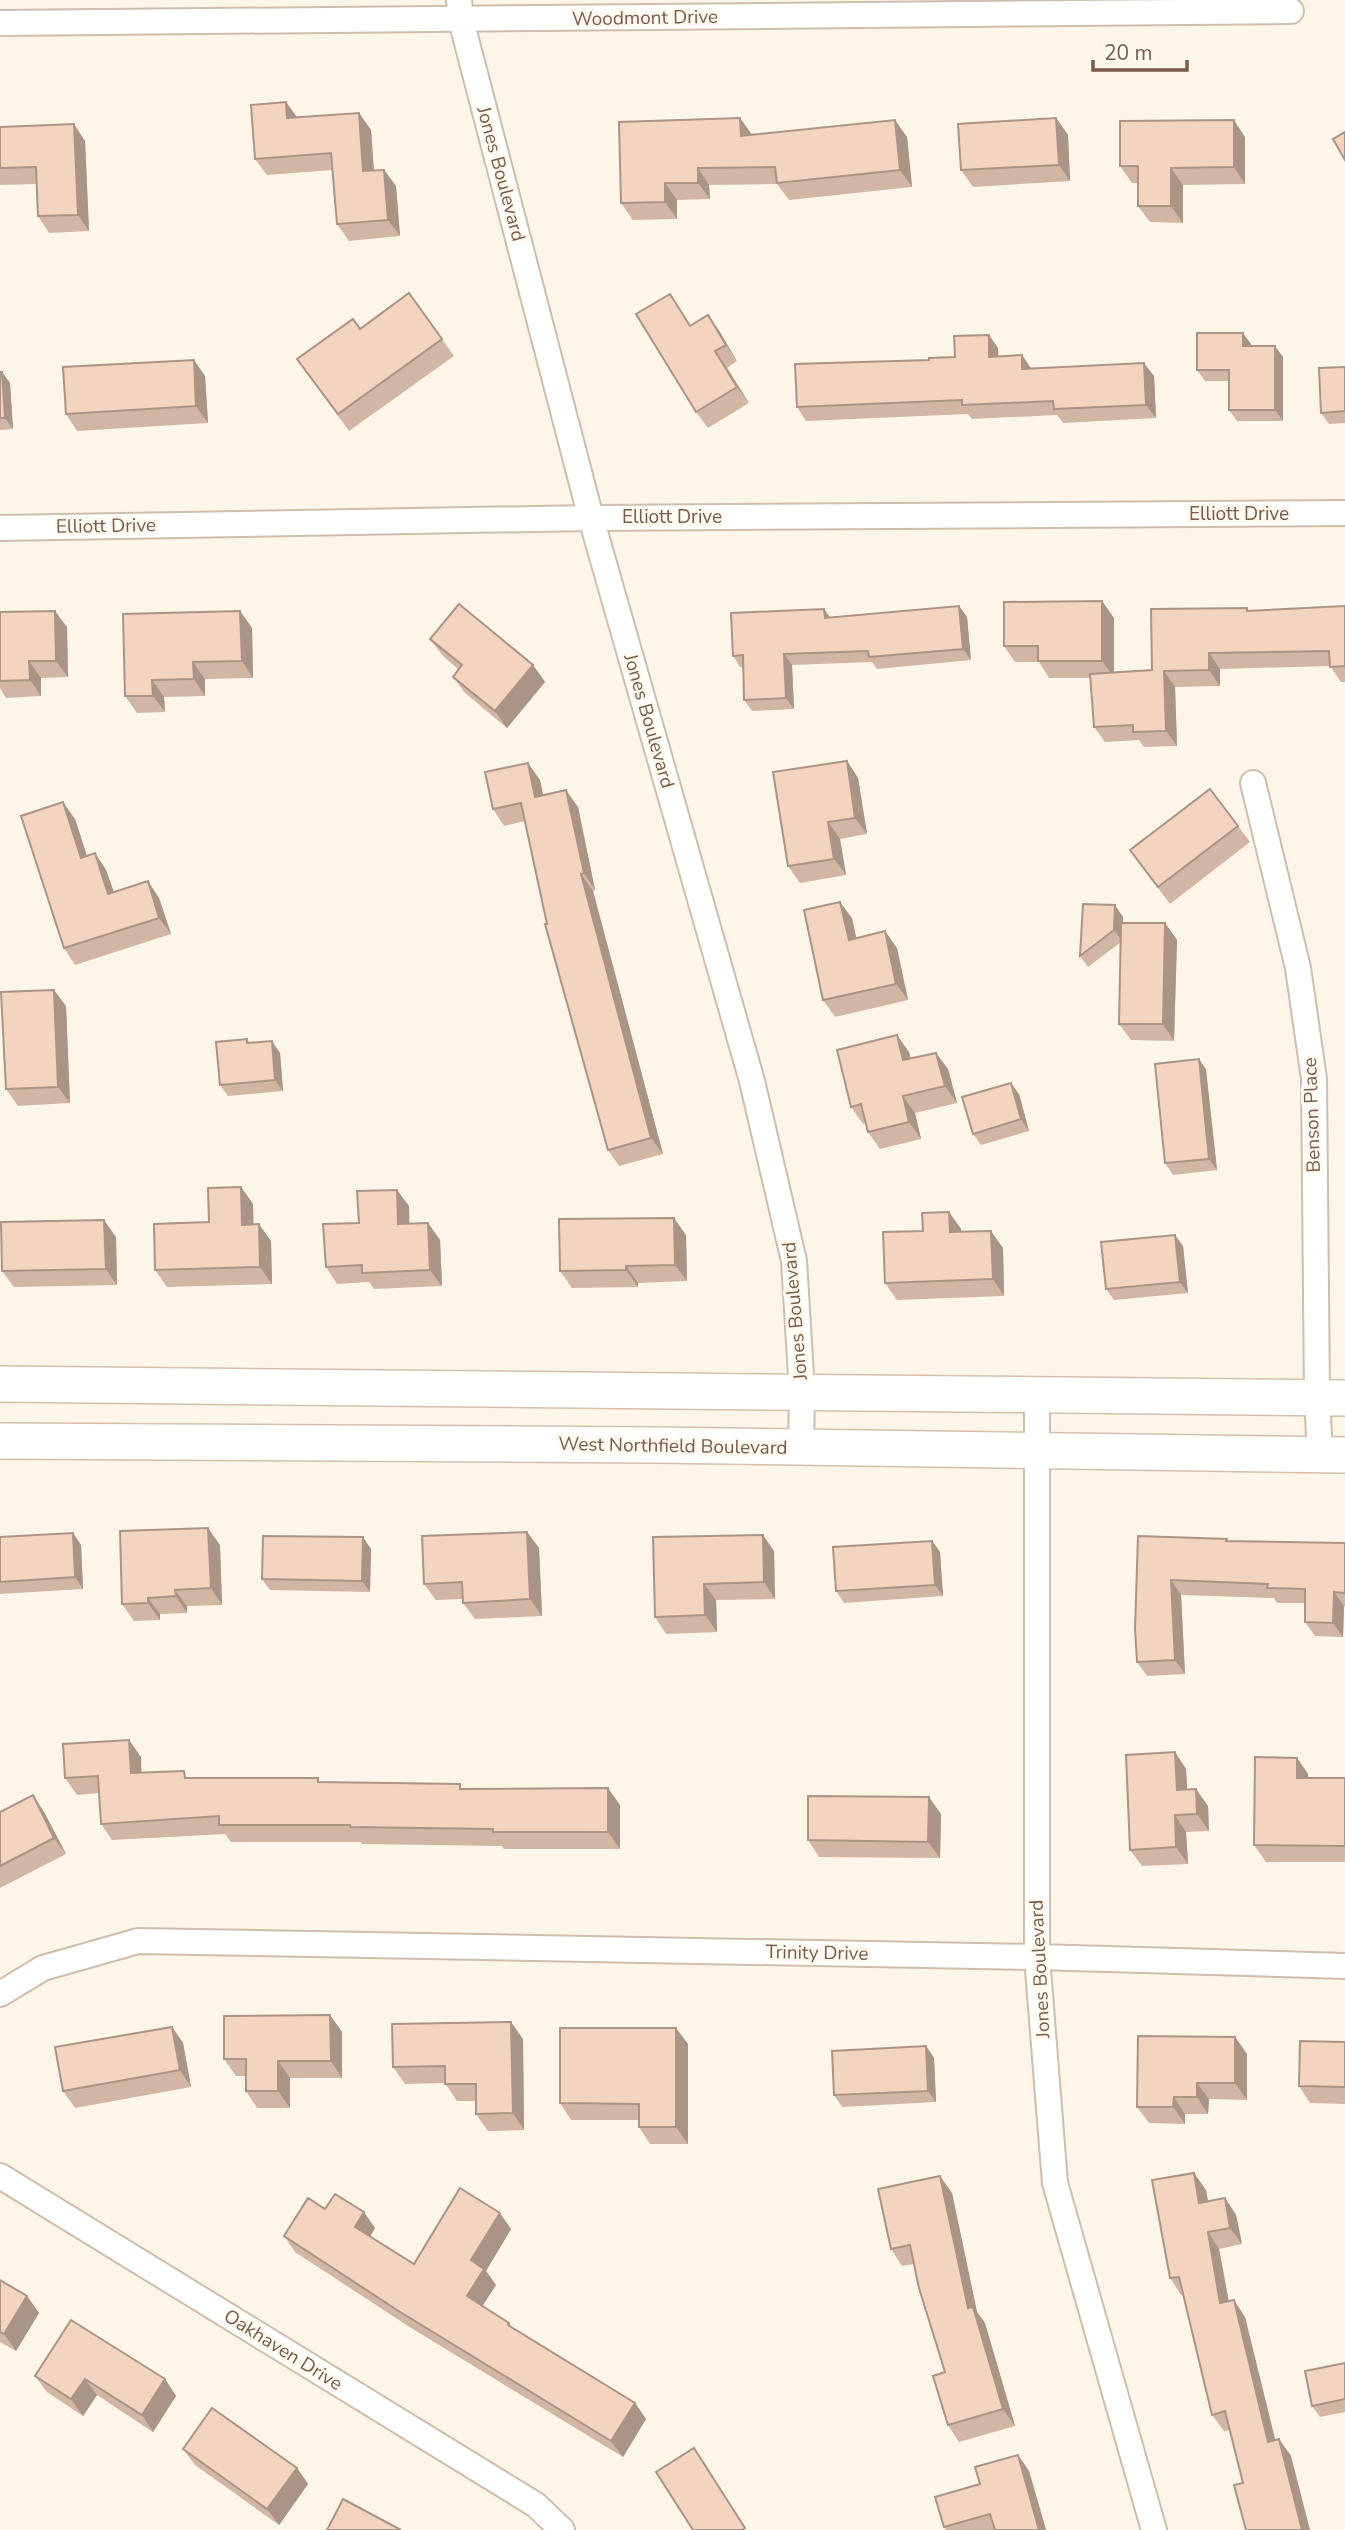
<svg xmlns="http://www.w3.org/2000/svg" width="1345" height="2530" viewBox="0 0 1345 2530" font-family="'Nunito Sans',sans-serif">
<rect width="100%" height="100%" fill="#fdf5e8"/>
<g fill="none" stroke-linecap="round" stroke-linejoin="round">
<defs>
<g id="street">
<path d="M459,0l2,20 130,498 161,563 42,180 8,131 -1,56"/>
<path d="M0,23l1291,-12"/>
<path d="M0,528l591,-10 754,-5"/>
<path d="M1253,783l45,185 16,111 3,318 3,57"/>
<path d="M1037,1394v563l18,226 99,347"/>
<path d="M0,1994l43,-26 95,-27 899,16 308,9"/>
<path d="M0,2176l536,329 26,25"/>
</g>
<g id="secondary">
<path d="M0,1384l1345,14"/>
<path d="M0,1441l654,4 691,10"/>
</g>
</defs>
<use href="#street" stroke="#cfbdad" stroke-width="28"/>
<use href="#secondary" stroke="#d5bfad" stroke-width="38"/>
<use href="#street" stroke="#fff" stroke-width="24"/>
<use href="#secondary" stroke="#fff" stroke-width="35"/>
</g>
<g fill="#d1b6a4">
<path d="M286,102l11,15 62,-4 12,17 3,40h10l12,16 4,50 -51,5 -12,-17 -4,-54 -66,5 -12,-16z"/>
<path d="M740,118l12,17 155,2 5,50 -123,13 -12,-16 -68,1 1,14 -33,1v19l-44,1 -12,-17z"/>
<path d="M1056,118l12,17 2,46 -97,6 -12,-17z"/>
<path d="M0,127l85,14 4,90 -40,2 -11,-17 -2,-32 -36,1z"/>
<path d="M1245,137v47l-62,1v38l-33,-1 -12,-16v-23h-6l-12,-17z"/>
<path d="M409,293l45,63 -105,75 -52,-72 63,-30z"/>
<path d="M681,311l10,15 17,-11 29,46 -10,7 22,35 -41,25 -12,-16z"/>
<path d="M989,335l9,13v8l24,-1 9,13 123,8 2,42 -93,5 -6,-8 -85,4 -4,-5 -162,7 -9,-14 132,-47 26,-3z"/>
<path d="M1251,344v2l32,11v64h-46l-8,-11v-29h-24l-8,-11z"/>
<path d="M1345,367v56l-16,1 -8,-11z"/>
<path d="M0,372h2l8,11 3,46 -13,1z"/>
<path d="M205,376l3,47 -131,8 -11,-17z"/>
<path d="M1102,601l12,17v54l38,-2 98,-59 95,-5v76h-4l-11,-16 -110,3v17l-45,1 2,59 -33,1 -5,-7 -34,2 -11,-15 -4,-49h-41l-10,-16h-24l-11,-16z"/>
<path d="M959,606l8,11 4,43 -94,9 -5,-7 -80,3 2,44 -42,2 -8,-11 -1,-33h-3l-7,-11 91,-47 6,8z"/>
<path d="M240,611l12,17 1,50 -48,1v17l-41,1 1,15 -28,1 -12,-17z"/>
<path d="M0,612l67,15 1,50 -27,1v18l-35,2 -6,-10z"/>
<path d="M430,639l103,26 12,17 -38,46 -42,-35 -12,-16 6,-7 -17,-15z"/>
<path d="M847,761l11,17 9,56 -27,5 6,36 -46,8 -12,-17z"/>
<path d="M540,780l3,15 35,12 17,83 -2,1 70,263 -44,12 -11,-16 -61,-226 -22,-103 -21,5 -11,-17z"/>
<path d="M75,819l12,37 8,-3 11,17 8,22 45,6 12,36 -96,31 -11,-17z"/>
<path d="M1238,826l12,16 -80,62 -40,-54z"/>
<path d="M1123,917v6h42l12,17 -3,101 -43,-1 -12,-16 2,-82 -33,25 -8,-11z"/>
<path d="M852,918l4,20 41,10 11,52 -73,17 -12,-17z"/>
<path d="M66,1006l4,97 -52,3 -12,-17z"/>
<path d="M247,1039l3,4 30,10 3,38 -55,5 -8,-11z"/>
<path d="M909,1052l2,7 25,-6 12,16 9,34 -42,10 6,26 -41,10 -12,-17 -2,-9 -3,1 -12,-17z"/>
<path d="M1199,1059l7,11 11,100 -44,5 -8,-12z"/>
<path d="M1019,1094l10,37 -48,14 -8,-11z"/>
<path d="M241,1187l12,17v20l18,17 1,43 -105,3 -12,-17 54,-48z"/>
<path d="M409,1206v18l19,-1 12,17 2,46 -68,3 -5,-7 -32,2 -11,-17 33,-44z"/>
<path d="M949,1212l12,17v3l42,16 1,48 -107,4 -12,-17 38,-52z"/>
<path d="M686,1235l1,46 -49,2v4l-66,1 -12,-17z"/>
<path d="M116,1237l1,48 -103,2 -12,-16z"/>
<path d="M1183,1246l5,47 -74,7 -8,-11z"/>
<path d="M527,1532l12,16 3,68 -67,3 -12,-16v-4l-27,1 -12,-16z"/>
<path d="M73,1533l8,12 2,44 -83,5v-57z"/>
<path d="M1138,1536l90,5 117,2v64l-1,-1 -1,31 -28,-1 -10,-14v-19h-28l-3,-5 -93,-3 4,79 -38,2 -10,-14z"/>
<path d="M653,1537l121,14 1,48 -59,1 1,32 -51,2 -11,-17z"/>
<path d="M932,1541l8,11 3,44 -99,7 -8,-12z"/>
<path d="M220,1545l2,60 -35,1v7l-27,1v6l-26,1 -12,-17z"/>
<path d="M371,1549l-1,43 -100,-2 -8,-11z"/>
<path d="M129,1740l12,17v16l49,5 130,4 143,7 157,16v44h-116l-2,-3 -140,-2 -2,-2h-129l-6,-8 -113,6 -11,-16 -2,-31 -22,2 -12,-17z"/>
<path d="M1175,1752l11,17 1,20 21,17 1,25 -23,1 2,32 -46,2 -12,-16z"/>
<path d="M1297,1758l11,16v4h37v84h-79l-12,-17z"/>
<path d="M0,1812h44l22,42 -66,34z"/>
<path d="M941,1814l-1,44 -121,-1 -11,-17z"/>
<path d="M330,2015l12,17v46h-52v30h-33l-11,-17v-15h-10l-12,-17z"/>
<path d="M172,2027l11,16 8,44 -116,21 -12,-17z"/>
<path d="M1235,2037l12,17v46l-38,-1 -1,15h-23v10l-36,-1 -12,-16z"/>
<path d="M523,2039l1,91 -36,1 -12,-17v-13h-19l-12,-18 -40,1 -12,-17z"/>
<path d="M1345,2042v62l-35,-1 -11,-17z"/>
<path d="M688,2044v100h-38l-11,-17v-7h-68l-11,-17z"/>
<path d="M926,2046l8,12 2,44 -94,5 -8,-12z"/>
<path d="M1206,2190l2,11 17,-3 11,17 6,29 -23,5 10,52 16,16 30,124 4,-2 12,17 -48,27 -13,-53 -6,1 -12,-16 -29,-120h-2l-11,-17z"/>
<path d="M952,2193l25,119 8,11 30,103 -56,16 -11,-17 -3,-53 -31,-108 -12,2 -11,-17z"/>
<path d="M325,2209l50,19 -5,9 44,27 97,-35 -25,42 10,14 -14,21 27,17 4,6 122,74 11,16 -23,38 -215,-131 -113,-74 -11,-16z"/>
<path d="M0,2280l27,16 12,17 -23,38 -16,-9z"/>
<path d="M1345,2363v49l-25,5 -8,-11z"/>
<path d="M35,2376l130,3 11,17 -23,36 -56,-37 -14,21 -36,-24z"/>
<path d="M183,2449l114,19 11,16 -29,41 -84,-60z"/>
<path d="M1018,2455l11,16 17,59h-100l-2,-3 36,-43z"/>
</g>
<g fill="#aa9486">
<path d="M286,102l12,17 -11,-1z"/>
<path d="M359,113l12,17 4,58 -12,-17z"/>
<path d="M740,118l12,17 -11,1z"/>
<path d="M1056,118l12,17 2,46 -11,-16z"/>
<path d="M895,120l12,17 5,50 -12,-17z"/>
<path d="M1234,120l11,17v47l-11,-17z"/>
<path d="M74,124l11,17 4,90 -11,-16z"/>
<path d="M698,168l11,17 1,14 -12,-16z"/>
<path d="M1171,168l12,17v38l-12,-17z"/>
<path d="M384,170l12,16 4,50 -12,-16z"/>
<path d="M665,183l12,17v19l-12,-17z"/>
<path d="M708,315l12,17 17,29 -11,-16z"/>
<path d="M1243,333l8,11v13l-8,-11z"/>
<path d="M989,335l9,13 1,22 -10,-13z"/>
<path d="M1275,346l8,11v64l-8,-11z"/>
<path d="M715,351l12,17 22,35 -12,-16z"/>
<path d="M1022,355l9,14h-9z"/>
<path d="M194,360l11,16 3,47 -12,-17z"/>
<path d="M1144,363l10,13 2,42 -10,-13z"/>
<path d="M2,372l8,11 3,46 -8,-11z"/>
<path d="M1102,601l12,17v59l-12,-16z"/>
<path d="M959,606l8,11 4,43 -8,-11z"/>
<path d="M824,609l8,12 -7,-3z"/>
<path d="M55,611l12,16 1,50 -12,-16z"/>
<path d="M240,611l12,17 1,50 -11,-17z"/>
<path d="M1209,653l11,16v17l-11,-16z"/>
<path d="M784,654l8,11 2,44 -8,-11z"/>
<path d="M29,661l12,17v18l-11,-16z"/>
<path d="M193,662l12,17v17l-11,-17z"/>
<path d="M533,665l12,17 -38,46 -12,-17z"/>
<path d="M1164,671l11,16 2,59 -11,-15z"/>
<path d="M152,680l12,17 1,15 -12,-16z"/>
<path d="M847,761l11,17 9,56 -12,-16z"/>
<path d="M528,763l12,17 7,33 -12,-16z"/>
<path d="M566,790l12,17 17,83 -11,-17z"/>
<path d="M63,802l12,17 18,56 -12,-17z"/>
<path d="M828,822l12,17 6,36 -12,-16z"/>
<path d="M95,853l11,17 14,40 -12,-16z"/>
<path d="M581,874l12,17 70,263 -12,-16z"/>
<path d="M148,881l11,17 12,36 -12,-16z"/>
<path d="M840,902l12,16 8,38 -11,-16z"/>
<path d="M1115,905l8,12 -1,24 -8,-11z"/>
<path d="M1165,923l12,17 -3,101 -11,-17z"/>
<path d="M885,931l12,17 11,52 -12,-16z"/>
<path d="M54,990l12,16 4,97 -12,-16z"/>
<path d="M897,1035l12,17 6,25 -12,-17z"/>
<path d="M272,1041l8,12 3,38 -8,-11z"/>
<path d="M936,1053l12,16 9,34 -12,-17z"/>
<path d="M1199,1059l7,11 11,100 -8,-11z"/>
<path d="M1011,1083l8,11 10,37 -8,-12z"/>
<path d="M903,1096l12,17 6,26 -12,-17z"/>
<path d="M241,1187l12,17 1,37 -12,-16z"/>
<path d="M397,1190l12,16 1,35 -12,-17z"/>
<path d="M949,1212l12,17 1,20 -12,-17z"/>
<path d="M674,1218l12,17 1,46 -12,-16z"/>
<path d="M104,1220l12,17 1,48 -11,-16z"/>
<path d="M428,1223l12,17 2,46 -12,-16z"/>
<path d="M259,1224l12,17 1,43 -12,-17z"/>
<path d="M991,1231l12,17 1,48 -11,-17z"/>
<path d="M1175,1235l8,11 5,47 -8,-11z"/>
<path d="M626,1266l12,17v4l-12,-17z"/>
<path d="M208,1528l12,17 2,60 -11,-17z"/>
<path d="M527,1532l12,16 3,68 -12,-17z"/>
<path d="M73,1533l8,12 2,44 -8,-12z"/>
<path d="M763,1535l11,16 1,48 -11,-17z"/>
<path d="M363,1537l8,12 -1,43 -8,-11z"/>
<path d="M932,1541l8,11 3,44 -8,-11z"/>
<path d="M1171,1580l10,15 4,79 -10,-14z"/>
<path d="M704,1584l12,16 1,32 -12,-17z"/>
<path d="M175,1590l12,16v7l-11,-17z"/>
<path d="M1334,1592l10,14 -1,31 -10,-14z"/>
<path d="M148,1598l12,16v6l-12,-17z"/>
<path d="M129,1740l12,17 1,33 -11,-17z"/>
<path d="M1175,1752l11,17 2,37 -11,-16z"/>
<path d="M1297,1758l11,16v21l-11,-17z"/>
<path d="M608,1788l12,17v44l-12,-17z"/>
<path d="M1196,1789l12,17 1,25 -12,-17z"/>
<path d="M33,1795l11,17 22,42 -12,-16z"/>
<path d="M929,1797l12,17 -1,44 -12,-16z"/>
<path d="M1175,1815l11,17 2,32 -12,-17z"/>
<path d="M330,2015l12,17v46l-11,-17z"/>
<path d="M511,2022l12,17 1,91 -11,-17z"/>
<path d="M172,2027l11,16 8,44 -11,-17z"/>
<path d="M676,2028l12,16v100l-12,-17z"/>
<path d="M1235,2037l12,17v46l-12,-17z"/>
<path d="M926,2046l8,12 2,44 -8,-11z"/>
<path d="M278,2061l12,17v30l-12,-17z"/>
<path d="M1197,2083l12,16 -1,15 -11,-17z"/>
<path d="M1174,2097l11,17v10l-12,-17z"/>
<path d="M1194,2173l12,17 5,30 -12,-17z"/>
<path d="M940,2176l12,17 25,119 8,11 30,103 -12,-17 -35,-101z"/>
<path d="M1225,2198l11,17 6,29 -12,-16z"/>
<path d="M364,2212l11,16 -9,15 -11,-16z"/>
<path d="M500,2213l11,16 -25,42 10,14 -18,28 -11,-17 4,-36z"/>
<path d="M1208,2232l11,17 13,71 -12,-17z"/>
<path d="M27,2296l12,17 -23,38 -12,-17z"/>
<path d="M1234,2300l11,17 35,142 -12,-17z"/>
<path d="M85,2379l12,16 -14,21 -12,-17z"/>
<path d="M165,2379l11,17 -23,36 -11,-17z"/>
<path d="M635,2403l11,16 -23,38 -12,-16z"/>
<path d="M1279,2439l12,17 19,74h-8z"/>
<path d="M1018,2455l11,16 17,59h-7z"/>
<path d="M297,2468l11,16 -29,41 -12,-16z"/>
</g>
<g fill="#f3d4bf" stroke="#aa9486" stroke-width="2">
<path d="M286,102l1,16 72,-5 4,58 21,-1 4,50 -51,4 -6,-71 -76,6 -4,-54z"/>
<path d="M740,118l1,18 154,-16 5,50 -123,13 -2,-16 -77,1v15h-33v19l-44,1 -2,-81z"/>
<path d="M1056,118l3,47 -98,5 -3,-46z"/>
<path d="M1234,120v47l-63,1v38h-33v-40h-18v-45z"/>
<path d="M74,124l4,91 -40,1 -2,-49 -36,1v-41z"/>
<path d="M1345,132v28l-12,-21z"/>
<path d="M409,293l33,46 -104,75 -41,-55 56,-40 7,10z"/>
<path d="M670,294l20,32 18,-11 18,30 -11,6 22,36 -41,25 -60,-98z"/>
<path d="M1197,333h46v13h32v64h-46v-40h-32z"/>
<path d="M989,335v22l33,-2v14l122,-6 2,42 -92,4 -1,-8 -91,4v-5l-165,7 -2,-43 134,-4v-2l26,-1 -1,-21z"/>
<path d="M194,360l2,46 -130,8 -3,-47z"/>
<path d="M1345,367v44l-24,2 -2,-45z"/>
<path d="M0,372h2l3,46h-5z"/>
<path d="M1102,601v60h-64v-15h-34v-44z"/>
<path d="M459,604l74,61 -38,46 -42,-34 9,-12 -32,-26z"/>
<path d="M959,606l4,43 -94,8 -1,-6 -84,3 2,44 -42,2 -1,-45 -10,1 -2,-43 93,-4 1,9z"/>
<path d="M1345,606v60l-15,1 -1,-16 -120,2v17l-45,1 2,60 -33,1v-7l-39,2 -4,-53 62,-4 -1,-61 96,-1v3z"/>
<path d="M55,611l1,50h-27l1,19 -30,1v-69z"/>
<path d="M240,611l2,50 -49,1 1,17 -42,1 1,16h-28l-2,-82z"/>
<path d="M847,761l8,57 -27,4 6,37 -46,7 -15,-94z"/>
<path d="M528,763l7,34 31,-7 18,83 -3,1 70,264 -43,12 -63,-226h2l-26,-121 -28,6 -8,-37z"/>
<path d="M1210,789l28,37 -80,61 -28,-37z"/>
<path d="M63,802l18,56 14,-5 13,41 40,-13 11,37 -95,30 -43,-132z"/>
<path d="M840,902l9,38 36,-9 11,53 -73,16 -19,-90z"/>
<path d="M1083,904l32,1 -1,25 -34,26z"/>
<path d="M1121,923h44l-2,101h-44z"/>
<path d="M54,990l4,97 -52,2 -5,-97z"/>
<path d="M897,1035l6,25 33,-7 9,33 -42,10 6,26 -41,10 -7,-28 -10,3 -14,-57z"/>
<path d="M247,1039v4l25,-2 3,39 -55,5 -4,-43z"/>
<path d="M1199,1059l10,100 -44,4 -10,-99z"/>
<path d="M1011,1083l10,36 -48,15 -11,-37z"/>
<path d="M241,1187l1,38 17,-1 1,43 -105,3 -1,-46 55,-2 -1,-34z"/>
<path d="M397,1190l1,34 30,-1 2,47 -68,3v-8l-36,2 -3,-43 36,-1 -2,-32z"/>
<path d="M949,1212l1,20 41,-1 2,48 -108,4 -2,-51 40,-1 -1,-18z"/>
<path d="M674,1218l1,47 -49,1v4l-66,1 -1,-52z"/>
<path d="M104,1220l2,49 -104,2 -1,-49z"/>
<path d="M1175,1235l5,47 -74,7 -5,-47z"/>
<path d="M208,1528l3,60 -36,2 1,6 -28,2v5l-26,1 -2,-73z"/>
<path d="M527,1532l3,67 -67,4 -1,-21 -38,2 -2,-48z"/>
<path d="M73,1533l2,44 -75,5v-45z"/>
<path d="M763,1535l1,47 -60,2 1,31 -50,2 -2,-80z"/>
<path d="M263,1536l100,1 -1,44 -100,-2z"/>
<path d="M1138,1536l89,3 -1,2 119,2v50l-11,-1 -1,31 -28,-1v-33l-38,-1 1,-4 -97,-4 4,80 -38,2 -2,-33z"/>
<path d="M932,1541l3,44 -99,6 -3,-44z"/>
<path d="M129,1740l2,33 53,-2 1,7h133v4l142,2v5l148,-1v44h-115v-3l-143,-2v-2h-131v-9l-118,8 -3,-48 -33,2 -2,-34z"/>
<path d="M1175,1752l2,38 19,-1 1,25 -22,1 1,32 -46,3 -4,-95z"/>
<path d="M1255,1757l42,1v20h48v68l-91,-1z"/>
<path d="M33,1795l21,43 -54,28v-54z"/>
<path d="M808,1796l121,1 -1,45 -120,-2z"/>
<path d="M330,2015l1,46h-53v30h-32v-32h-22v-43z"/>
<path d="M511,2022l2,91 -37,1v-30h-31v-18l-52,1 -1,-43z"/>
<path d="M172,2027l8,43 -117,21 -8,-44z"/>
<path d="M560,2028h116v99h-37v-23l-79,-1z"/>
<path d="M1138,2036l97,1v46h-38v14h-23l-1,10h-36z"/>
<path d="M1300,2041l45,1v45l-46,-1z"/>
<path d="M926,2046l2,45 -94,4 -2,-44z"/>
<path d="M1194,2173l5,30 26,-5 5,30 -22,4 12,71 14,-3 34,142 11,-3 23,91h-56l-12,-45 9,-2 -18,-72 -13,4 -33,-138 -9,1 -18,-98z"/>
<path d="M940,2176l28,132 5,-1 30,102 -55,16 -15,-49 12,-4 -26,-84 -9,-43 -19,4 -13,-60z"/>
<path d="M460,2188l40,25 -29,47 13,9 -17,27 42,27 -1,2 127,78 -24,38 -214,-131 -113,-74 24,-38 17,11 10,-15 29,18 -9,15 59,37z"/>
<path d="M0,2280l27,16 -23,38 -4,-2z"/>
<path d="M71,2320l94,59 -23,36 -57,-36 -14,20 -36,-23z"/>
<path d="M1345,2363v36l-33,7 -7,-35z"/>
<path d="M212,2408l85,60 -30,41 -84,-60z"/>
<path d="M694,2448l51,80 -3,2h-49l-37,-58z"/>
<path d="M1018,2455l21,75h-44l-5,-16 -46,13 -9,-30 45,-13 -5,-17z"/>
<path d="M343,2499l58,31h-74z"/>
</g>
<g text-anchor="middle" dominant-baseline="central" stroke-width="6" stroke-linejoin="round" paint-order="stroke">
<g font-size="19" fill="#785b4b" stroke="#fff9ef">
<text transform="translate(645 18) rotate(-1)">Woodmont Drive</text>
<text transform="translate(501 174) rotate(75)">Jones Boulevard</text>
<text x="1239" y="514">Elliott Drive</text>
<text x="672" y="517">Elliott Drive</text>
<text transform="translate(106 526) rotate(-1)">Elliott Drive</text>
<text transform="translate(649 721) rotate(74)">Jones Boulevard</text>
<text transform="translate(1312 1115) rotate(-92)">Benson Place</text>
<text transform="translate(795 1311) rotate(-95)">Jones Boulevard</text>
<text transform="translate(673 1446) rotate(1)">West Northfield Boulevard</text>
<text transform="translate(817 1953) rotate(1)">Trinity Drive</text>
<text transform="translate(1040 1969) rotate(-93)">Jones Boulevard</text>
<text transform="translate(283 2350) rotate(32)">Oakhaven Drive</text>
</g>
</g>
<path d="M1093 60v10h94v-10" fill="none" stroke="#785b4b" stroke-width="3.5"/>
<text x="1104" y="60" font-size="21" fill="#785b4b" stroke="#fff9ef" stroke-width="5" paint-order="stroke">20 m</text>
</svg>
